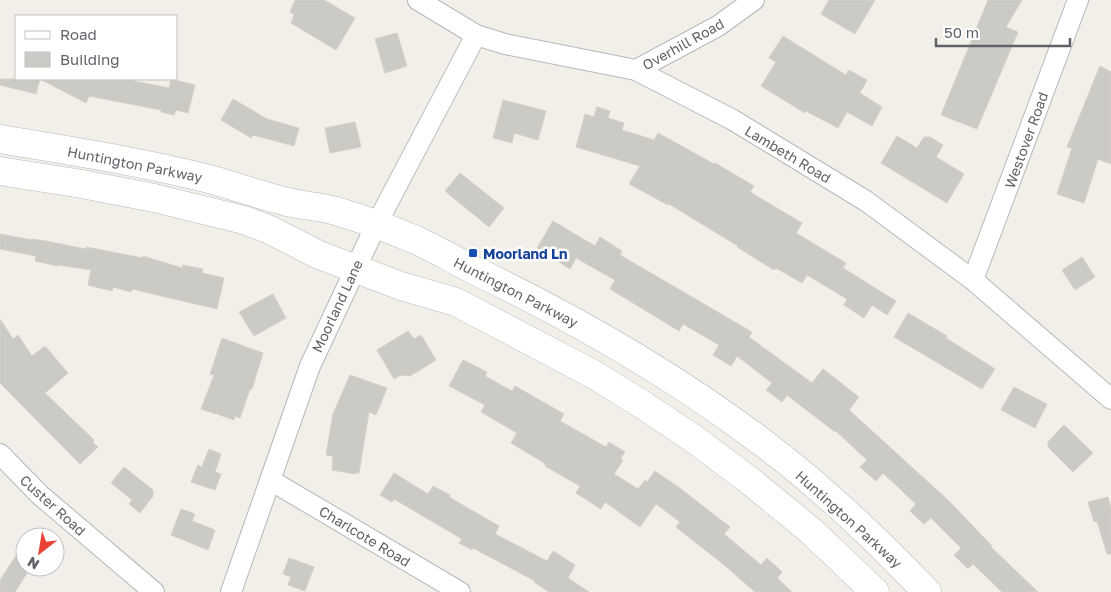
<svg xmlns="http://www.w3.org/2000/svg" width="1111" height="592" viewBox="0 0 1111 592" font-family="'Golos Text',sans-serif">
<rect width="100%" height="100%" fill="#f1efe8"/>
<g fill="#cccac5" stroke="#d6d1c6">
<path d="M295,0h29l31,18 -19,32 -45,-27 3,-8 -4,-3z"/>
<path d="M829,0h46l-20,34 -34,-20z"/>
<path d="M988,0h34l-16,27 12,5 -41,97 -36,-14z"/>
<path d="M397,33l10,33 -22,7 -10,-34z"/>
<path d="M783,36l63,39 3,-5 18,10 -7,13 22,14 -10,19 -25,-14 -9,16 -32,-17 -1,2 -44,-27 15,-24 -7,-4z"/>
<path d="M1100,66l11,6v92l-13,-5 -14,44 -27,-9 15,-46 -5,-1z"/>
<path d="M0,79h124l45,9 2,-9 24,6 -7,28 -12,-3 -2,5 -13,-3v-2l-72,-14 -3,7 -46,-24 -4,15 -36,-9z"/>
<path d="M233,99l34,20 32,9 -5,18 -41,-11 -2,3 -30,-18z"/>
<path d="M503,100l43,11 -8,29 -24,-7 -2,10 -19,-5z"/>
<path d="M597,107l13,4 -2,7 16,5 -2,7 32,10 4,-7 56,31 1,-1 39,23 -4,6 52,31 -6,10 50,30 -3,5 53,33 -9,14 -15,-10 -8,13 -20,-13 3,-6 -40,-24 -5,8 -26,-15 -2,2 -37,-23 1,-1 -69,-42 -1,1 -39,-21 11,-18 -64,-19 9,-33 9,3z"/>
<path d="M355,122l6,25 -31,6 -5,-25z"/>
<path d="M897,136l20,12 7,-11h6l13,8 -7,12 28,17 -17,29 -66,-40z"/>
<path d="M460,173l44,35 -15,19 -44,-36z"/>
<path d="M553,221l42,25 5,-9 22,14 -2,4 132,77 -3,5 63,46 11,-14 36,28 -10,13 100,91 43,45 -1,1 47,45h-36l-29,-28 -5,5 -14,-14 7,-7 -30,-30 -7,6 -14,-13 6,-7 -33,-31 -7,8 -16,-14 7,-7 -31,-29 -1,1 -48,-37 -5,7 -16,-12 6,-7 -35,-27 -6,10 -18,-11 6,-10 -36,-21 -4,7 -69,-42 5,-9 -39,-22 -6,11 -33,-21z"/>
<path d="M0,234l32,6v-1l14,2 39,8 1,-2 57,11v-2l39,12 1,-3 20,4 -1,4 22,5 -7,31 -85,-20 -1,3 -18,-5 -1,4 -24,-6 3,-15 -33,-5 -1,1 -22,-5 1,-5 -36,-7z"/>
<path d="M1082,257l13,20 -20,13 -13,-20z"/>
<path d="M273,294l13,24 -32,18 -15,-24z"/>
<path d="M908,313l39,23 -1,2 49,31 -13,20 -88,-52z"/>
<path d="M0,319l13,20 5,-4 14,21 13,-10 23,27 -23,20 49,47 -1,3 5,4 -18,17 -80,-81z"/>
<path d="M408,331l6,8 7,-4 15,25 -26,16 -9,-1 -7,4 -17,-29z"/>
<path d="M222,338l41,15 -11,36h-2l-10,29 -5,-2 -1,4 -17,-6 1,-3 -2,3 -15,-5 13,-34 -4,-1z"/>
<path d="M463,360l24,12 -2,4 27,15 3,-5 49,28 -4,7 46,26 3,-5 16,10 -4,6 2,2 -9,14 24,15 7,-9 2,2 8,-11 26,18 49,38 -6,7 37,31 6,-7 15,14 -5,6 15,14h-37l-32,-28 -47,-37 4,-5 -24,-18 -16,23 -35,-25 -4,7 -25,-16 4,-7 -35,-20 1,-2 -35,-21 6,-10 -36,-21 4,-7 -36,-19z"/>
<path d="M350,375l37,13 -11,27 -7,-3 -10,61h-4v1l-23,-4 1,-14 -7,-1 7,-41z"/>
<path d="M1014,387l33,17 -12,24 -34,-18z"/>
<path d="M1064,425l29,28 -20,19 -25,-25v-5z"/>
<path d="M209,449l12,5 -6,18 6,2 -6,16 -24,-8 7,-17 4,2z"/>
<path d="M124,467l29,23v6l-13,17 -11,-9 3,-4 -21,-17z"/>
<path d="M394,473l34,21 5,-8 17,9 -1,2 50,29 -4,8 52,27 6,-10 22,14 -7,13 21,14h-40l-15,-10 1,-1 -62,-33 -1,2 -13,-7 3,-4 -68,-40 -2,3 -12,-7z"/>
<path d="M1108,497l3,11v46h-4l-10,-33 -3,1 -6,-20z"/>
<path d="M181,509l14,5 -3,7 23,9 -7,20 -37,-15z"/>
<path d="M25,542v25h6l-16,25h-15v-12z"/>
<path d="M289,558l25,9 -9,24 -17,-6 3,-8 -8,-3z"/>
</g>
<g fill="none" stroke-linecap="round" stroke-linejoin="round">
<defs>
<g id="street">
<path d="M418,0l58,35 29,9 131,26 97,50 133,81 107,79 138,119"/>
<path d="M636,70l82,-44 36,-26"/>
<path d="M973,280l105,-280"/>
<path d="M0,454l40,41 114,97"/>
<path d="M270,480l190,112"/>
<path d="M231,592l79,-226 66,-141 100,-190"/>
</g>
<g id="secondary">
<path d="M0,139c71,12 143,23 213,41 24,7 47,15 71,21 17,5 35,5 52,10 27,8 54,18 80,29 22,10 43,23 66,34 101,49 199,106 289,175 55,42 108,93 156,143"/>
<path d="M0,171l82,13 72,14 90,22 24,9 51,26 82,31 55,16 137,72 47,29 54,36 56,42 61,50 64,61"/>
</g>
</defs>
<use href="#street" stroke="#b5b8bc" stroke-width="22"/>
<use href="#secondary" stroke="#b6babf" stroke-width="29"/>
<use href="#street" stroke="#fff" stroke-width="20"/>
<use href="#secondary" stroke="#fff" stroke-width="28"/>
</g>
<rect fill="#1a4fb4" stroke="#fff" stroke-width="2" x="468" y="248" width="10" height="10" rx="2.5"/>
<g text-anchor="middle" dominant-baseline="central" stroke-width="5" stroke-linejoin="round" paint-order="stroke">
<g font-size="14" fill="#5f6368" stroke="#fff">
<text transform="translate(683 44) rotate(-29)">Overhill Road</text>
<text transform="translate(1026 140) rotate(-70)">Westover Road</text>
<text transform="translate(788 154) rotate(31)">Lambeth Road</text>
<text transform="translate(135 164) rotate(11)">Huntington Parkway</text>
<text transform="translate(516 292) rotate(27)">Huntington Parkway</text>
<text transform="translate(337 306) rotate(-65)">Moorland Lane</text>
<text transform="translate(53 505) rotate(42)">Custer Road</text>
<text transform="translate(849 519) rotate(42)">Huntington Parkway</text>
<text transform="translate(365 536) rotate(31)">Charlcote Road</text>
</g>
<g font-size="14" font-weight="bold" fill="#164399" stroke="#fff" text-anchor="start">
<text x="483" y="253">Moorland Ln</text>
</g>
</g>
<rect x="15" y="15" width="162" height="65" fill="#ffffff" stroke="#bfc1c3"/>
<rect x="25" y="31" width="25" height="8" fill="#ffffff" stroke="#bfc1c3"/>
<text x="60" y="40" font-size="15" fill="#5f6368">Road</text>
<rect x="25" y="52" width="25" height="15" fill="#cccac5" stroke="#bfc1c3"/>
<text x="60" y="65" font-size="15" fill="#5f6368">Building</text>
<g transform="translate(40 552) rotate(211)"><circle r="24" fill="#ffffff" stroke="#bfc1c3"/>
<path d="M0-4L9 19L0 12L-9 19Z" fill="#ea4335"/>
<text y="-8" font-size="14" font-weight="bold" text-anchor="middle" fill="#5f6368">N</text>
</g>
<path d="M936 38v8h134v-8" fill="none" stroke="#5f6368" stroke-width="2.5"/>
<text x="944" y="38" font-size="15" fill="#5f6368" stroke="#ffffff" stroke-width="4" paint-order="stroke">50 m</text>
</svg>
